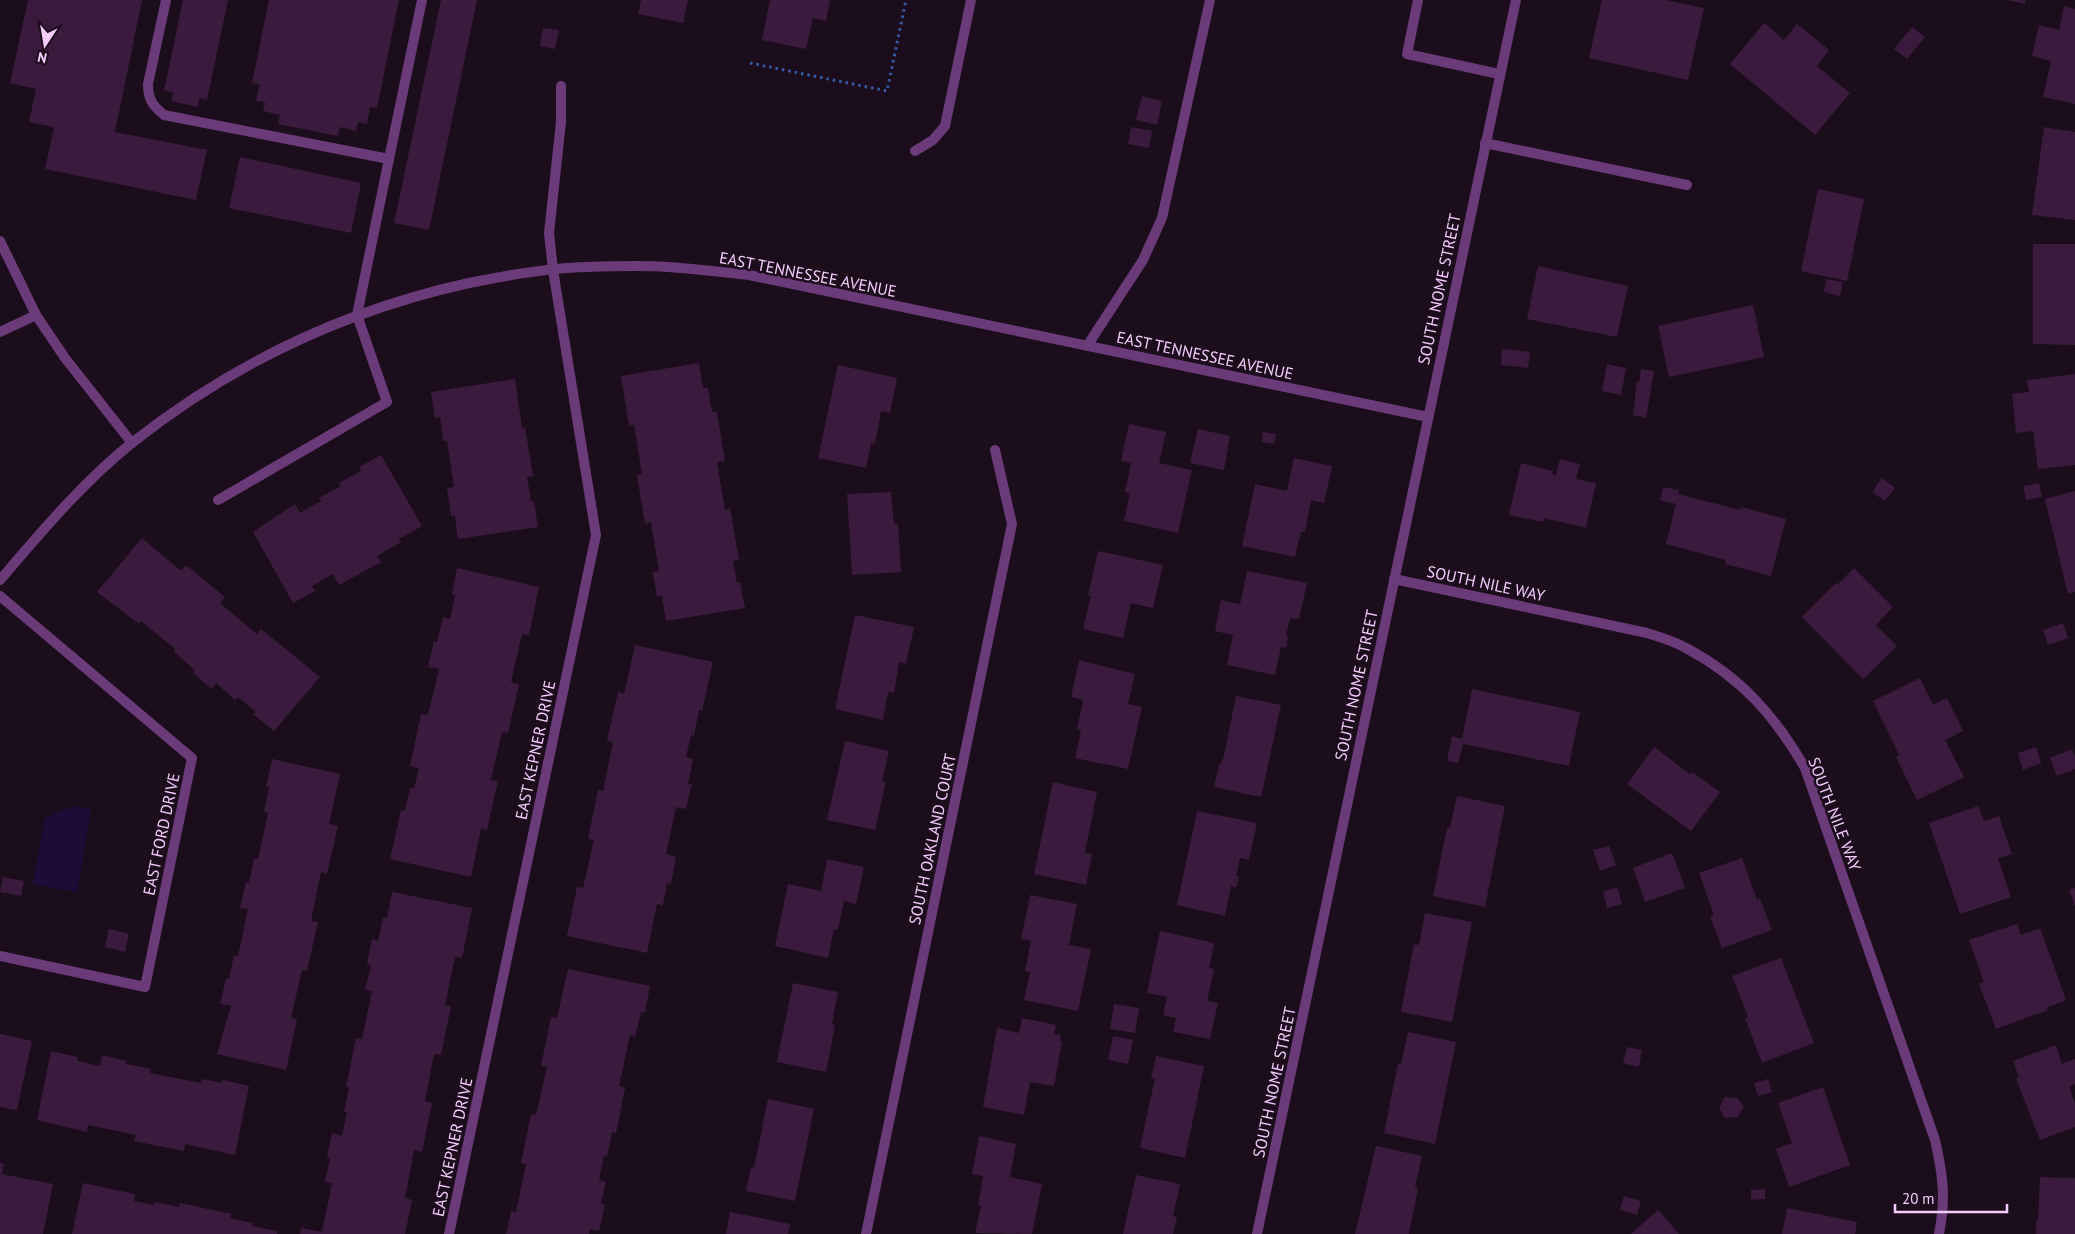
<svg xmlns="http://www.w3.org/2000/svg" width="2075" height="1234" viewBox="0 0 2075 1234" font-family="'PT Sans',sans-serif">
<rect width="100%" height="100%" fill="#1c0d1d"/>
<path fill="#1c0c38" d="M74,806l17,3 -14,83 -44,-8 12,-66z"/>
<g fill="#3b1b3d">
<path d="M28,0h114l-27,132 92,18 -11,50 -151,-31 9,-42 -25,-5 7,-33 -26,-6z"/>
<path d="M183,0h45l-21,100 -8,-2 -1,9 -27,-6 2,-9 -9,-1z"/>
<path d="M269,0h130l-22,108 -7,-1 -3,17 -9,-2 -2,9 -16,-4 -2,9 -60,-12 2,-9 -17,-4 2,-9 -9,-1 4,-17 -8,-1z"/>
<path d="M441,0h36l-48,230 -35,-7z"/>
<path d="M641,0h47l-5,23 -45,-9z"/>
<path d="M770,0h60l-4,21 -13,-3 -7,31 -44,-9z"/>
<path d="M1602,0h63l39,8 -16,72 -99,-22z"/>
<path d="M2007,0h18v4z"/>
<path d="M2064,6l11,3v95l-32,-7 8,-36 -19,-5 7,-31 20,5z"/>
<path d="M1764,23l20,17 13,-16 32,26 -12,16 33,27 -35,42 -85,-71z"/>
<path d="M1912,27l13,10 -18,22 -13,-10z"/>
<path d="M543,28l16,2 -4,19 -15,-3z"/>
<path d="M1142,96l20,5 -5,24 -21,-5z"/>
<path d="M1131,127l21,4 -3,17 -21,-4z"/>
<path d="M2044,127l31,5v88l-43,-5z"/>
<path d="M240,157l121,26 -10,50 -122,-25z"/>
<path d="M1818,189l46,10 -17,82 -46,-10z"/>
<path d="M2033,244h42v101l-42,-1z"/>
<path d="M1538,266l90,20 -11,51 -90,-18z"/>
<path d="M1826,279l17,3 -3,14 -16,-4z"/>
<path d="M1753,305l11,52 -95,20 -11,-51z"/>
<path d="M1502,349l28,3 -2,16 -27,-3z"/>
<path d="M699,363l4,25h5l4,24h5l8,49 -8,1 8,48 5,-2 9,52 -6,1 4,22 3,-1 5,26 -79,13 -4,-25 -5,1 -4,-25 6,-1 -8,-49 -6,2 -8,-49 5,-1 -8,-49 -5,1 -8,-50z"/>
<path d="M1607,364l19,4 -5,27 -19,-4z"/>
<path d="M838,365l59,13 -7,35 -9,-2 -6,33 -4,-1 -5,25 -48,-10z"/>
<path d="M1641,369l13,2 -8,47 -13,-3 4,-34 2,1z"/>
<path d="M2075,374v91l-37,4 -5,-38 -17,2 -4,-39 17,-2 -2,-12z"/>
<path d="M515,379l7,49 3,-1 8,49 -6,1 4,24h3l4,26 -80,12 -3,-24 -4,1 -4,-28 7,-1 -7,-46h-4l-3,-24 -5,1 -4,-26z"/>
<path d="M1129,424l37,8 -7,31 33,7 -14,63 -54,-12 6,-28 -5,-1 6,-29 -10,-2z"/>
<path d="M1198,429l32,7 -6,34 -34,-7z"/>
<path d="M1263,432l13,2 -2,10 -12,-2z"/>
<path d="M381,455l41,71 -23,13 2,3 -24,14 4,6 -42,23 -6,-11 -21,12 3,5 -22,12 -40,-71 42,-28 5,9 21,-12 -2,-3 22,-12 -2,-3 22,-12 -2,-4z"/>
<path d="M1294,458l38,8 -8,37 -13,-3 -6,32h-4l-6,25 -53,-11 13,-62 32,7z"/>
<path d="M1560,459l20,5 -4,15 20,4 -10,45 -42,-10 -1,4 -34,-7 12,-52 32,8 -1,3 4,1z"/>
<path d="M1882,478l13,10 -10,13 -13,-9z"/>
<path d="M2039,483l3,14 -16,3 -3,-14z"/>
<path d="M1663,487l16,3 -1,4 62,16 1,-3 45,12 -15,57 -46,-12 1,-4 -60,-16 10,-40 -16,-4z"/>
<path d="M2075,491v101l-7,2 -23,-95z"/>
<path d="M891,492l3,32h4l3,48 -49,3 -5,-81z"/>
<path d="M142,538l39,33 5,-6 39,32 -5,6 37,31 4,-5 59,48 -46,54 -21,-17 3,-2 -18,-15 -3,3 -19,-17 -4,6 -19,-16 2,-3 -22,-19 2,-2 -34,-28 -2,3 -42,-32z"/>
<path d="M1098,551l65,14 -10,43 -22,-5 -8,35 -40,-9 8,-33 -3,-1z"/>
<path d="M457,568l82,19 -10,48 -7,-1 -11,48 8,2 -11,49 -6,-1 -11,48 7,1 -11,49 -6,-2 -10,49 -81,-18 11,-49 4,1 5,-23 4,1 5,-21 -9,-2 11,-52 7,1 11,-46 -11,-2 6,-26 3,1 6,-25 7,2 5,-24 -3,-1z"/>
<path d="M1854,568l39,39 -17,18 21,21 -34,33 -61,-62 34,-34 1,2z"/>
<path d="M1247,571l60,12 -8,36 -9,-1 -4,18 2,1 -2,11 -5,-1 -6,28 -48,-10 6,-30 -18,-4 6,-31 19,4z"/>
<path d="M855,615l59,12 -8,37 -7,-2 -5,31 -6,-1 -5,28 -48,-11z"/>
<path d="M2063,623l5,15 -20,7 -5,-15z"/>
<path d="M635,645l78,17 -11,49 -3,-1 -5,26 -3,-1 -5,22 7,2 -5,25h4l-6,25 -10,-2 -10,47 10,3 -5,27 -4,-1 -4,22 -6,-1 -10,49 -80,-17 10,-49 6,1 11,-48 -6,-1 10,-49 5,1 10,-49 -6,-1 11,-49 6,2z"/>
<path d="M1079,660l56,14 -7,30 14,3 -14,62 -53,-11 6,-28 -4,-1 6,-29 -12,-3z"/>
<path d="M1920,678l13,27 14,-7 16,33 -18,9 19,37 -47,23 -21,-43 3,-2 -26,-54z"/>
<path d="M1472,689l108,23 -11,54 -106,-22 -5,19 -11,-2 5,-25 10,3z"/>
<path d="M1236,696l45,9 -20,92 -47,-10 5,-23h2l3,-8z"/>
<path d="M845,741l44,10 -7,30 4,1 -11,48 -48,-10z"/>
<path d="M1654,747l36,27 2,-2 28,20 -29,39 -64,-47z"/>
<path d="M2036,747l5,16 -18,7 -5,-17z"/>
<path d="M2072,749l3,7v13l-18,7 -7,-18z"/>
<path d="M272,759l68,15 -11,50 9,2 -11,48 -6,-2 -10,49 7,1 -11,49 -5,-1 -11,48 6,1 -11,51 -69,-16 14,-48 -11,-2 6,-25h3l5,-24 4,1 10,-47 -8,-1 6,-26 3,1 5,-25 4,1 10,-46 -4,-1 5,-25h-3z"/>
<path d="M1053,782l44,10 -12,61 7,1 -6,31 -52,-11z"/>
<path d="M1457,796l48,10 -20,101 -52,-11 14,-68h3z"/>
<path d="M1978,806l6,15 15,-5 13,38 -14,4 13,39 -51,17 -31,-91z"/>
<path d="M1197,811l60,12 -8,37 -9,-2 -4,18 3,1 -3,11 -5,-2 -6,30 -48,-11z"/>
<path d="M1609,846l7,19 -16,6 -7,-21z"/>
<path d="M1672,853l13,35 -40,14 -12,-34z"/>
<path d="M1742,858l15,42 3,-1 12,31 -50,18 -12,-32 4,-1 -15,-42z"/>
<path d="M827,859l37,8 -8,37 -12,-3 -6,29 -4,-1 -6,29 -53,-12 13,-62 33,7z"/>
<path d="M3,877l21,4 -3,15 -21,-4z"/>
<path d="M1617,887l5,17 -15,4 -4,-16z"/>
<path d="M2075,888v18l-6,-16z"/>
<path d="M392,892l80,16 -10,50 -7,-1 -10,48 6,1 -10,49 -7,-1 -9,47 7,2 -10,49 -8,-2 -9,48 7,2 -7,34h-105l1,-6 21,4 10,-49 -7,-1 5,-24 -3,-1 5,-24 10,3 5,-24h-3l5,-25h-3l10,-49 6,1 10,-48 -7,-1 6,-25 -4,-1 5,-25 6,2 5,-23h4z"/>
<path d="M1030,895l47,9 -8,41 22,4 -13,62 -54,-11 6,-28 -5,-1 6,-30 -10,-2z"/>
<path d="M1425,913l47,9 -20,100 -51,-10 13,-68 5,1z"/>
<path d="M2017,924l4,11 19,-7 26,72 -20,8 2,2 -52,19 -17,-45 5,-2 -15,-42z"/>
<path d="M109,929l20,5 -4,18 -20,-5z"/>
<path d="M1160,931l54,12 -5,25 5,1 -7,32 11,2 -8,36 -37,-7 3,-14 -13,-3 4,-18 -20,-4z"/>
<path d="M1781,958l33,85 -52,20 -17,-45 3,-1 -16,-41z"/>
<path d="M568,969l82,17 -5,27 -4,-1 -6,25 -5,-2 -11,51 6,2 -9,45 -4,-1 -5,25 -3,-1 -5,24 7,2 -5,21 4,1 -6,27 -9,-2 -1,5h-83l5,-23 5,1 10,-48 -5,-1 10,-49 5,1 11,-48 -6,-1 10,-49 6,1z"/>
<path d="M793,983l45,9 -6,32 3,1 -9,47 -49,-10z"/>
<path d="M1114,1004l25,4 -4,25 -25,-4z"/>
<path d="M1022,1018l34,7 -2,9 7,1 -1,7h2l-8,44 -24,-4 -6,33 -41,-8 14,-79 22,5z"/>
<path d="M1408,1032l48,10 -21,102 -51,-11 14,-70 3,1z"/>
<path d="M0,1034l32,7 -15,69 -17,-3z"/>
<path d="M1113,1036l20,4 -5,24 -20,-4z"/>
<path d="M2056,1045l6,19 13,-5v25l-6,3 6,16v24l-35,13 -24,-61 3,-2 -6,-16z"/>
<path d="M1627,1047l15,3 -3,17 -16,-4z"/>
<path d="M51,1051l27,6 -1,4 23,5 2,-11 24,6v3l25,5 -1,4 51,10 1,-4 20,4 1,-3 26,6 -14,69 -50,-11 -1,7 -50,-10 2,-6 -48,-10 -1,7 -50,-12z"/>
<path d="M1156,1056l48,10 -19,92 -45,-10 15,-70h-4z"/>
<path d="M1768,1079l4,13 -14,4 -4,-13z"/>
<path d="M1823,1087l27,78 -61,22 -13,-38 16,-6 -14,-40z"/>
<path d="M1725,1097l12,1 7,9 -6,10 -13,1 -6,-10z"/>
<path d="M768,1099l46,10 -19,92 -49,-10 5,-24 3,1z"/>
<path d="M979,1136l37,8 -6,33 32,7 -10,50 -57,-1 6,-27 -3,-1 5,-29 -11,-2z"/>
<path d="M1376,1146l46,10 -7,31 3,1 -9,46h-54z"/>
<path d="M0,1163l4,1 -2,10 51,10 -10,50h-43z"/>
<path d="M1136,1175l44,9 -7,32 4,1 -4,17h-50z"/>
<path d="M2040,1177l35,1v56h-39v-13h2z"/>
<path d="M83,1183l52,11 -1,7 20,4 1,-3 24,5 1,-4 51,11 -1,4 23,5 -1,3 26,5 -1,3h-205z"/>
<path d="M1765,1189v10l-14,1v-10z"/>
<path d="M1624,1196l17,5 -4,14 -17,-5z"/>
<path d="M1787,1208l70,14 -2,12h-73z"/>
<path d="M1658,1210l21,24h-48z"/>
<path d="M730,1212l60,12 -2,10h-62z"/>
</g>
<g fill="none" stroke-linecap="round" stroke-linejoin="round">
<path stroke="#355ba7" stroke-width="3" stroke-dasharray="2.5 4" stroke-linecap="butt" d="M750,63l137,28 19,-91"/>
<g stroke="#6b3b79" stroke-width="10">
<path d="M166,0l-18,84c0,15 4,21 16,31l225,44 33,-159"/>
<path d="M1418,0l-11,54 92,20"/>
<path d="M915,151l18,-11 12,-14 26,-126"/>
<path d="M553,270l-4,-37 12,-111v-36"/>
<path d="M1087,346l56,-86 19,-42 48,-218"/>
<path d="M218,500l169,-98 -30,-87 32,-156"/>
</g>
<g stroke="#6b3b79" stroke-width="10">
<path d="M1485,143l202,42"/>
<path d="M0,241l36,74 29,43 67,85"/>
<path d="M0,332l36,-17"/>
<path d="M1394,579l253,54c13,4 27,8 39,15 56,30 88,67 119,120l130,372c8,35 11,58 4,94"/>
<path d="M0,580c42,-49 83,-98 133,-138 99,-78 213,-132 336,-159 39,-8 79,-15 118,-16 27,-1 55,-2 81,0 27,2 54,5 81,8l679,142"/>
<path d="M0,596l192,162 -47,229 -145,-31"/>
<path d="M449,1234l147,-699 -43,-265"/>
<path d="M866,1234l146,-710 -17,-74"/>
<path d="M1257,1234l259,-1234"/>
</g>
</g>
<g text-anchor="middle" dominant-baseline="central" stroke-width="5" stroke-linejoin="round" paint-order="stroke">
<g font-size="16" fill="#f4cdfc" stroke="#1c0d1d">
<text transform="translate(808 274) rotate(11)">EAST TENNESSEE AVENUE</text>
<text transform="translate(1439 289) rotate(-78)">SOUTH NOME STREET</text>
<text transform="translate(1205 355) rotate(12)">EAST TENNESSEE AVENUE</text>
<text transform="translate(1486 583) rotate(12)">SOUTH NILE WAY</text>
<text transform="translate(1356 685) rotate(-78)">SOUTH NOME STREET</text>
<text transform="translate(535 750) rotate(-78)">EAST KEPNER DRIVE</text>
<text transform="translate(1835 814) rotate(69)">SOUTH NILE WAY</text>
<text transform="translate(161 834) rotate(-78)">EAST FORD DRIVE</text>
<text transform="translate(932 839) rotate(-78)">SOUTH OAKLAND COURT</text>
<text transform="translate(1274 1082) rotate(-78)">SOUTH NOME STREET</text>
<text transform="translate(452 1147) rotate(-78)">EAST KEPNER DRIVE</text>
</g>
</g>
<g transform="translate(45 45) rotate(192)" stroke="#1c0d1d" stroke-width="4" paint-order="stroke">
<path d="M0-4L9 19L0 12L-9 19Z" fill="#f4cdfc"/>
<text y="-8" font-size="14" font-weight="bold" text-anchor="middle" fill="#f4cdfc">N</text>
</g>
<path d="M1895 1204v8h112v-8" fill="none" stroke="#f4cdfc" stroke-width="2.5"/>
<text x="1902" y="1204" font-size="15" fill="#f4cdfc" stroke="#1c0d1d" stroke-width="4" paint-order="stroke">20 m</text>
</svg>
